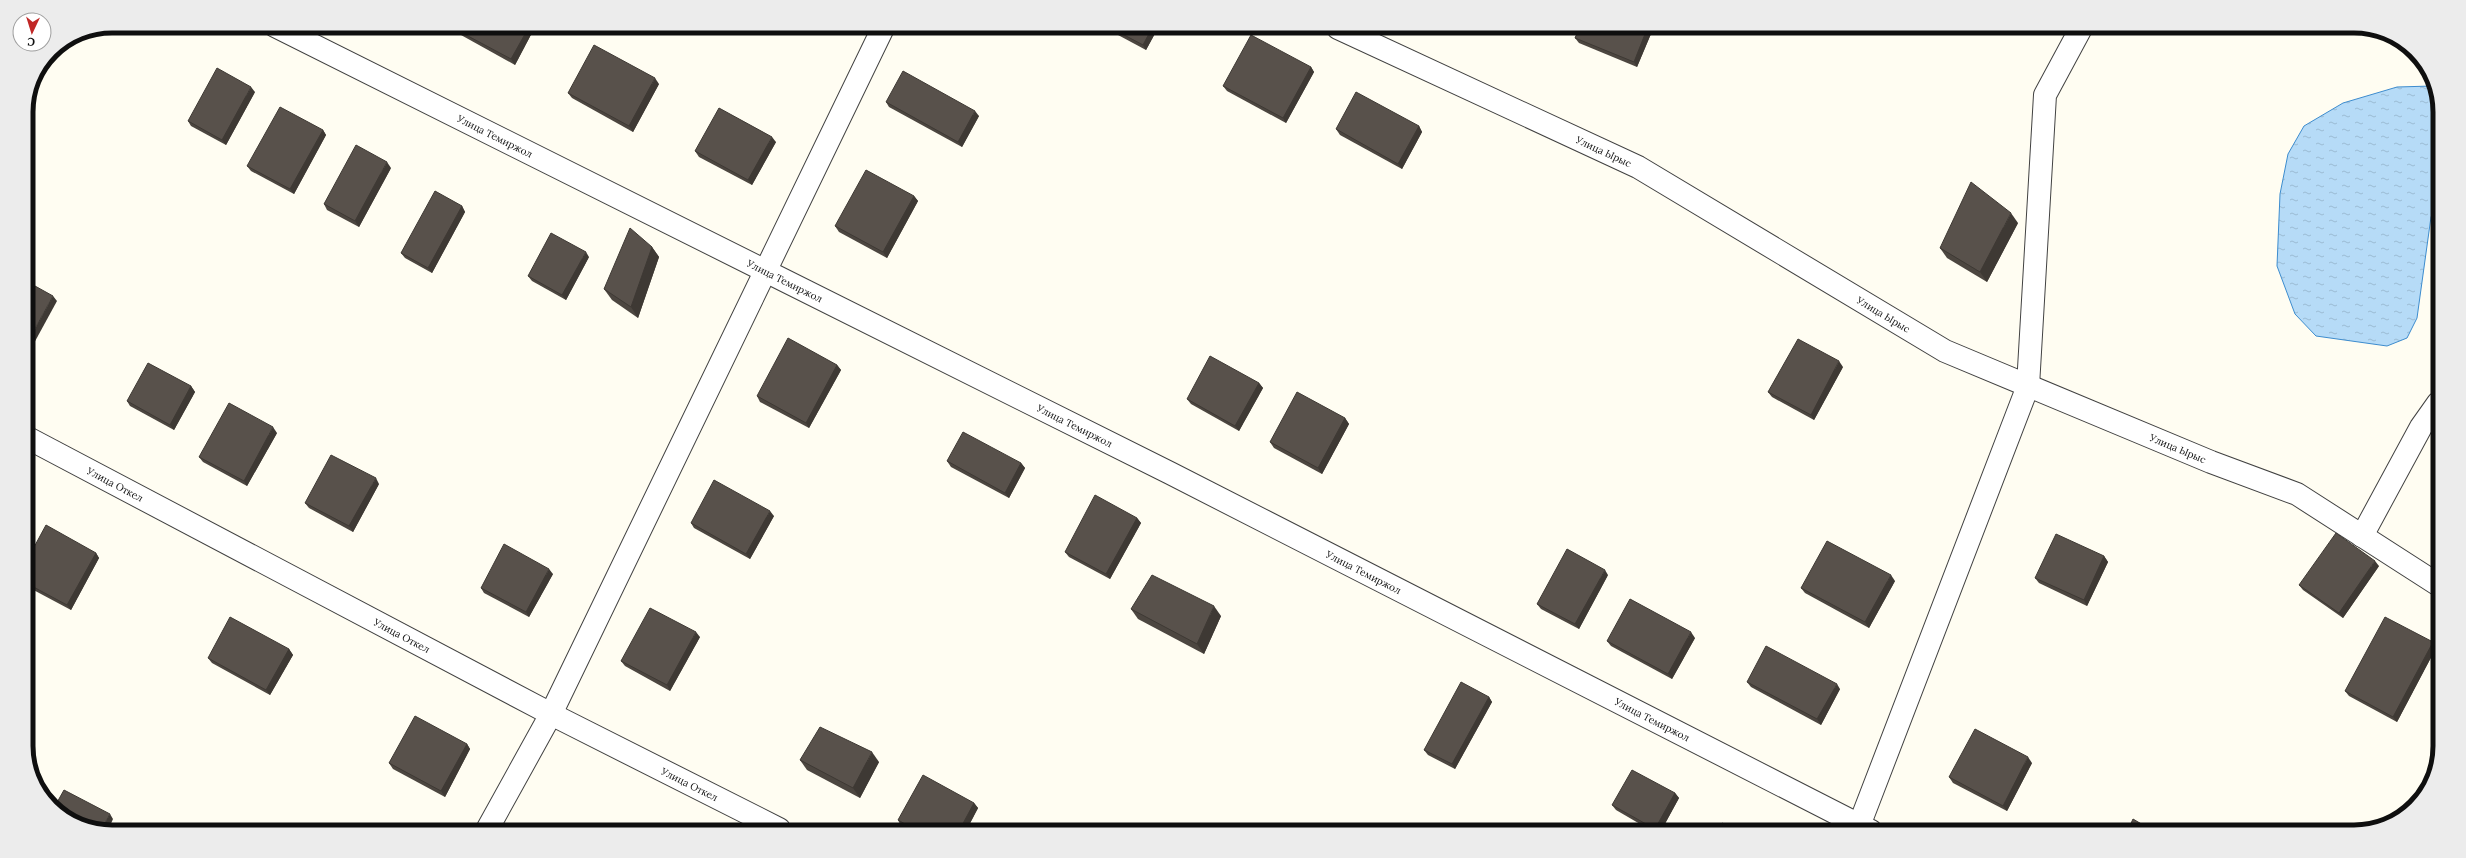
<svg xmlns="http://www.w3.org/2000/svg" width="2466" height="858" viewBox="0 0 2466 858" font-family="Lora,serif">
<defs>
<pattern id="water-ripples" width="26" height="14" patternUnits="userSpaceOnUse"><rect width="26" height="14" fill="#b6dbf7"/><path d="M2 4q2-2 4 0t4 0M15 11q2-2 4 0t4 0" fill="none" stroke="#9bbbd3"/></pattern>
</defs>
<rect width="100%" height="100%" fill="#fffdf2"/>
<path fill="url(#water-ripples)" stroke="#3d8cce" d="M2432,86l8,20 -1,94 -8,17 -14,101 -10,20 -20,8 -71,-10 -21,-22 -18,-48 3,-72 8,-40 16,-28 39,-23 54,-16z"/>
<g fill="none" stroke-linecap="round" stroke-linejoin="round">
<defs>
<g id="minor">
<path id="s1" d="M275,26l895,447 701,358"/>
<path id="s2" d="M1338,28l300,139 307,184 266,111 86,32 140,90"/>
<path id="s3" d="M26,437l525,277 228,115"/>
<path d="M2362,536l59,-109 17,-24"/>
<path d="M488,828l63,-114 332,-686"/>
<path d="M1857,831l171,-445 17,-291 35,-65"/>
</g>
</defs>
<use href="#minor" stroke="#424242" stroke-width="24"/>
<use href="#minor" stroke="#fff" stroke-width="22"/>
</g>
<g fill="#4c4640">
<path d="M449,27h86l-20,38 -63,-35z"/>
<path d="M1105,28h53l-12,22z"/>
<path d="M1579,29h74l-16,38 -58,-24 -4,-5z"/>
<path d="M2192,30h11l-1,3z"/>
<path d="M68,40l-3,11 -7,-4z"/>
<path d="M1311,67l3,5 -28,51 -59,-32 -4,-5z"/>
<path d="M659,84l-26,48 -61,-34 -4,-5z"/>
<path d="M255,92l-29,53 -35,-19 -3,-5z"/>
<path d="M886,102l93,14 -17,31 -73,-40z"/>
<path d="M1419,126l3,6 -20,37 -62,-34 -4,-6z"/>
<path d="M323,130l3,5 -32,59 -43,-23 -4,-5z"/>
<path d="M776,142l-24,43 -53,-28 -4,-6z"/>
<path d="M391,168l-32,59 -32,-17 -3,-6z"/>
<path d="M914,196l4,5 -31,57 -48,-26 -4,-6z"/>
<path d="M462,206l3,6 -33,61 -27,-15 -4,-5z"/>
<path d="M2018,223l-31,59 -40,-24 -7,-10z"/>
<path d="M652,247l7,10 -21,61 -26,-18 -8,-11z"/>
<path d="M589,257l-23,43 -34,-19 -4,-5z"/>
<path d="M837,365l4,5 -32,58 -49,-26 -3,-6z"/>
<path d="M1843,367l-29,53 -42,-23 -4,-5z"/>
<path d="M1259,383l4,5 -24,43 -48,-27 -4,-5z"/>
<path d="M191,386l4,6 -21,38 -44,-24 -3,-5z"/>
<path d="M1345,418l4,6 -27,50 -48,-26 -4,-6z"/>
<path d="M277,433l-30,53 -44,-24 -4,-5z"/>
<path d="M947,461l74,2 4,5 -16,30 -58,-31z"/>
<path d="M379,484l-26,48 -44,-24 -4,-5z"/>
<path d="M774,516l-24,43 -56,-31 -3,-5z"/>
<path d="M1137,518l4,5 -31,56 -41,-22 -4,-5z"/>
<path d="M96,553l3,5 -28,52 -45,-24v-24z"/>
<path d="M2104,556l4,6 -21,44 -48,-23 -4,-5z"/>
<path d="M2379,566l-36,52 -40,-28 -4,-5z"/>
<path d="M553,574l-24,43 -45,-24 -3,-5z"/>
<path d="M1608,575l-29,54 -38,-20 -4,-5z"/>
<path d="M1895,581l-26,47 -64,-35 -4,-5z"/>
<path d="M1131,609l90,7 -17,38 -66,-35z"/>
<path d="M700,637l-30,54 -45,-25 -4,-5z"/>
<path d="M1695,638l-23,41 -61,-33 -4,-5z"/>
<path d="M2433,642l3,6 -39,74 -48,-26 -4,-5z"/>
<path d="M289,649l4,6 -23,40 -58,-32 -4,-5z"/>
<path d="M1747,682l93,7 -19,36 -70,-38z"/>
<path d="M1489,697l3,5 -37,67 -27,-14 -4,-5z"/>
<path d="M467,744l3,5 -25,48 -52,-28 -4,-6z"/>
<path d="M800,760l79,2 -19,36 -53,-28z"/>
<path d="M2032,763l-25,48 -54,-28 -4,-6z"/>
<path d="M1675,793l4,5 -18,33h-9l-36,-21 -4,-5z"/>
<path d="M974,803l4,5 -11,21h-59l-7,-3 -3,-6z"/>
</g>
<g fill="#3e3934">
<path d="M529,27h6l-20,38 -4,-6z"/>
<path d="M1152,28h6l-12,22 -3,-5z"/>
<path d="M1647,29h6l-16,38 -3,-5z"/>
<path d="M68,40l-3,11 -4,-6z"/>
<path d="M1311,67l3,5 -28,51 -3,-5z"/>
<path d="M655,78l4,6 -26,48 -4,-6z"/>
<path d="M251,87l4,5 -29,53 -4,-5z"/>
<path d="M975,111l4,5 -17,31 -4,-5z"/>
<path d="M1419,126l3,6 -20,37 -4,-5z"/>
<path d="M323,130l3,5 -32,59 -4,-5z"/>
<path d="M772,137l4,5 -24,43 -4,-5z"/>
<path d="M387,162l4,6 -32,59 -4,-6z"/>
<path d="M914,196l4,5 -31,57 -4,-6z"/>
<path d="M462,206l3,6 -33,61 -4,-5z"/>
<path d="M2011,213l7,10 -31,59 -7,-10z"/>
<path d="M652,247l7,10 -21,61 -7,-11z"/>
<path d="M586,252l3,5 -23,43 -4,-5z"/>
<path d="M53,296l4,5 -30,55 -1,-1v-10z"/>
<path d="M1839,361l4,6 -29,53 -3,-5z"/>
<path d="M837,365l4,5 -32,58 -3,-5z"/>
<path d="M1259,383l4,5 -24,43 -4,-5z"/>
<path d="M191,386l4,6 -21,38 -4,-5z"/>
<path d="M1345,418l4,6 -27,50 -4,-6z"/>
<path d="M273,427l4,6 -30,53 -3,-5z"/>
<path d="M1021,463l4,5 -16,30 -4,-5z"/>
<path d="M376,478l3,6 -26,48 -4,-6z"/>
<path d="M770,511l4,5 -24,43 -4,-5z"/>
<path d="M1137,518l4,5 -31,56 -4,-5z"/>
<path d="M96,553l3,5 -28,52 -4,-5z"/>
<path d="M2104,556l4,6 -21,44 -3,-6z"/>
<path d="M2375,561l4,5 -36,52 -4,-5z"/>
<path d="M549,569l4,5 -24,43 -3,-5z"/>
<path d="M1605,570l3,5 -29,54 -4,-5z"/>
<path d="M1891,575l4,6 -26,47 -4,-6z"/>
<path d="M1214,606l7,10 -17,38 -7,-10z"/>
<path d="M696,632l4,5 -30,54 -3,-6z"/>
<path d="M1691,632l4,6 -23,41 -4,-5z"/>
<path d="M2433,642l3,6 -39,74 -4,-5z"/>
<path d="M289,649l4,6 -23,40 -4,-5z"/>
<path d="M1837,684l3,5 -19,36 -4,-6z"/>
<path d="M1489,697l3,5 -37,67 -3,-5z"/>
<path d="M467,744l3,5 -25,48 -4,-6z"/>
<path d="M872,752l7,10 -19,36 -7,-10z"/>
<path d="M2028,757l4,6 -25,48 -4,-5z"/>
<path d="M1675,793l4,5 -18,33h-5l-1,-2z"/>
<path d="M974,803l4,5 -11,21h-7z"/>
<path d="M110,814l3,5 -4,9h-7z"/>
</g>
<g fill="#58514b" stroke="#3e3934">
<path d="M451,27h78l-18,32z"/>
<path d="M1111,28h41l-9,17z"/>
<path d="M1579,29h68l-13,33 -59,-24z"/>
<path d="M1251,35l60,32 -28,51 -60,-32z"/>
<path d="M594,45l61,33 -26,48 -61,-33z"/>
<path d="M217,68l34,19 -29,53 -34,-19z"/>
<path d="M903,71l72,40 -17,31 -72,-40z"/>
<path d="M1356,92l63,34 -21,38 -62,-35z"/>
<path d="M280,107l43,23 -33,59 -43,-23z"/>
<path d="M719,108l53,29 -24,43 -53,-29z"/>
<path d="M356,145l31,17 -32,59 -31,-17z"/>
<path d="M866,170l48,26 -31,56 -48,-26z"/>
<path d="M1971,182l40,31 -31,59 -40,-24z"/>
<path d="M435,191l27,15 -34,62 -27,-15z"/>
<path d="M630,228l22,19 -21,60 -27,-18z"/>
<path d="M551,233l35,19 -24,43 -34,-19z"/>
<path d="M26,281l27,15 -27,49z"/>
<path d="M788,338l49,27 -31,58 -49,-27z"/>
<path d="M1798,339l41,22 -28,54 -43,-23z"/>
<path d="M1210,356l49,27 -24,43 -48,-27z"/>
<path d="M148,363l43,23 -21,39 -43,-24z"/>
<path d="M1297,392l48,26 -27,50 -48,-26z"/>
<path d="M229,403l44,24 -29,54 -45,-24z"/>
<path d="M963,432l58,31 -16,30 -58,-32z"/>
<path d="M331,455l45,23 -27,48 -44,-23z"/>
<path d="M714,480l56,31 -24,43 -55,-31z"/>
<path d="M1095,495l42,23 -31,56 -41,-22z"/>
<path d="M46,525l50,28 -29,52 -41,-22v-21z"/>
<path d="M2336,533l39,28 -36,52 -40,-28z"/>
<path d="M2056,534l48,22 -20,44 -49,-22z"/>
<path d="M1827,541l64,34 -26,47 -64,-34z"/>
<path d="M504,544l45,25 -23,43 -45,-24z"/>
<path d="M1567,549l38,21 -30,54 -38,-20z"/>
<path d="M1152,575l62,31 -17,38 -66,-35z"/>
<path d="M1630,599l61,33 -23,42 -61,-33z"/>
<path d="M650,608l46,24 -29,53 -46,-24z"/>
<path d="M230,617l59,32 -23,41 -58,-32z"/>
<path d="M2385,617l48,25 -40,75 -48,-26z"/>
<path d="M1766,646l71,38 -20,35 -70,-37z"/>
<path d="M1461,682l28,15 -37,67 -28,-14z"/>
<path d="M415,716l52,28 -26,47 -52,-28z"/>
<path d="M820,727l52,25 -19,36 -53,-28z"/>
<path d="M1975,729l53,28 -25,49 -54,-29z"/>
<path d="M1632,770l43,23 -20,36 -43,-24z"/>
<path d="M923,775l51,28 -14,26h-46l-16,-9z"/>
<path d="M64,790l46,24 -8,14h-17l-30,-22z"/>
<path d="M2133,819l22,13h-28z"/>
<path d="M1722,823l15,8h-19z"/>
<path d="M352,824l7,4h-10z"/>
<path d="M1046,826l6,3h-7z"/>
</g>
<g text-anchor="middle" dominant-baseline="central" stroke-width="4" stroke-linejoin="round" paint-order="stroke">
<g font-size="10" fill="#0f0f0f" stroke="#fff">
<text stroke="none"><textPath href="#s1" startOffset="246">Улица Темиржол</textPath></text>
<text stroke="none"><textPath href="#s2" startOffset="293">Улица Ырыс</textPath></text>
<text stroke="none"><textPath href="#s1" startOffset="570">Улица Темиржол</textPath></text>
<text stroke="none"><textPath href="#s2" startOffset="617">Улица Ырыс</textPath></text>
<text stroke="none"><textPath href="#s1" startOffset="894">Улица Темиржол</textPath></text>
<text stroke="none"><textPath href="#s2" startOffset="941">Улица Ырыс</textPath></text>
<text stroke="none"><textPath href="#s3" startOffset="101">Улица Откел</textPath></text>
<text stroke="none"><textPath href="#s1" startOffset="1218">Улица Темиржол</textPath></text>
<text stroke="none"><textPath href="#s3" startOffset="425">Улица Откел</textPath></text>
<text stroke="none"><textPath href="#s1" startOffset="1542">Улица Темиржол</textPath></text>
<text stroke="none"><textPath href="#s3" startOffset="749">Улица Откел</textPath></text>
</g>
</g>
<path d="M0 0H2466V858H0ZM112 33H2354A79 79 0 0 1 2433 112V746A79 79 0 0 1 2354 825H112A79 79 0 0 1 33 746V112A79 79 0 0 1 112 33Z" fill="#ececec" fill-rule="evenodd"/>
<path fill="none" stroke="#0f0f0f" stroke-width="5" d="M112 33H2354A79 79 0 0 1 2433 112V746A79 79 0 0 1 2354 825H112A79 79 0 0 1 33 746V112A79 79 0 0 1 112 33Z"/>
<g transform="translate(32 32) rotate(184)"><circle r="19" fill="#ffffff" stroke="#9f9f9f"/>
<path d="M0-3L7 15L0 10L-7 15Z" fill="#c12726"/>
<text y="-6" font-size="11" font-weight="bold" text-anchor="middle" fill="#0f0f0f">С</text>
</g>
</svg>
